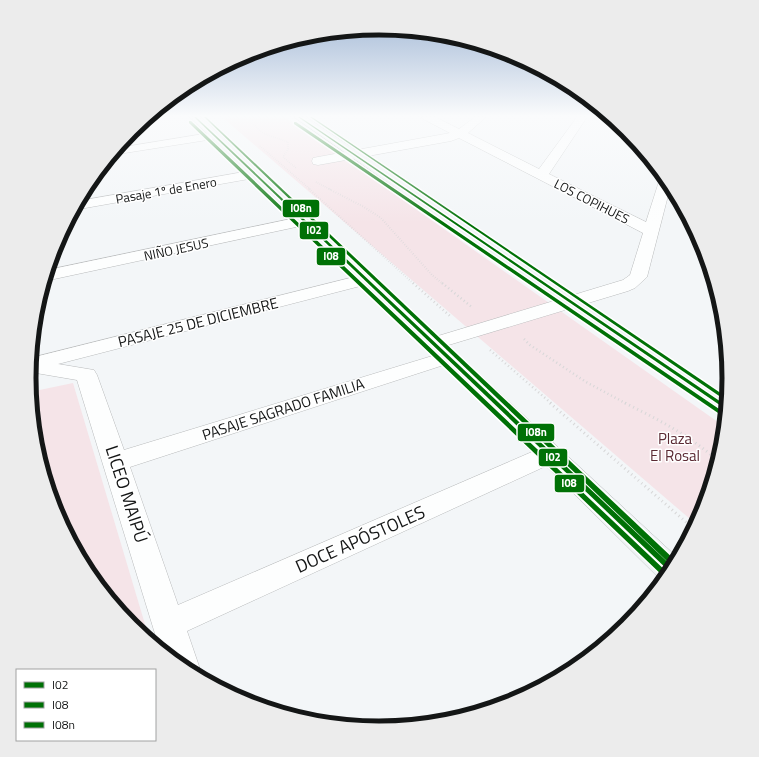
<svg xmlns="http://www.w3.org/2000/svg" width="759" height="757" viewBox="0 0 759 757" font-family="'Titillium Web',sans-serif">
<rect width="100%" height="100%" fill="#f3f6f8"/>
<g fill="#f5e4e8">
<path d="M222,117h63l440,310c-3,30 -14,71 -28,98z"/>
<path d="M73,383l77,258 -18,-15 -44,-53 -32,-61 -20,-65 -6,-55z"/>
</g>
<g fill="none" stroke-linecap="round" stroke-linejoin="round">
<defs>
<g id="street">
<path d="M422,117h13l24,12 16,-12h11l-18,16 71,36 38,-52h10l-38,57 97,48 15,-47h2l8,9 -24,93 -12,11 -7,3 -186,56 -7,2 -7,-2 -3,-4 3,-4 195,-59 7,-5 13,-42 -184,-95 -8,3 -133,24 -5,-1 -1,-3 1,-3 5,-1 132,-24 -27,-14z"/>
<path d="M216,132l4,2 2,2 -2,2 -108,17 6,-7z"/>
<path d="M255,170l5,1 2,3 -2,3 -186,33 5,-9z"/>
<path d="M305,216l5,2 3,3 -3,3 -265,57 3,-11z"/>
<path d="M366,274l6,1 3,4 -3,4 -314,81 36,6 3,5 27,75 318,-97 7,-2 7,2 4,4 -4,4 -326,106 48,138 363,-157 9,-3 9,3 4,6 -4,6 -372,171 13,38 -3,7 -12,-6 -25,-20 -83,-270 -47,-8 1,-14z"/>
</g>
<g id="secondary">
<path d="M190,117h11l478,442 -8,14 -6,8 -4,-1 -213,-211z"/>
<path d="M294,117h12l422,281 -2,17 -7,-2z"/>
</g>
</defs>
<use href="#street" stroke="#b9bbbc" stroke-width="1"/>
<use href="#secondary" stroke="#b9bbbc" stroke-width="1"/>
<g stroke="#d7d7d8" stroke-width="1.5" stroke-dasharray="0.5 1.5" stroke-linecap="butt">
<path d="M250,117c8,19 21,18 38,25v7l-5,8 13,11"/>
<path d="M260,146l51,44"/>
<path d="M316,182l15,8"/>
</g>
<g stroke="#d7d7d8" stroke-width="2" stroke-dasharray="0.5 2" stroke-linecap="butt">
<path d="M309,189l105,95"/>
<path d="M329,189l35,18 17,11 51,57 11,9"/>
</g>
<g stroke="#d7d7d8" stroke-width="2.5" stroke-dasharray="1 3" stroke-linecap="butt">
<path d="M413,283l37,33"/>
<path d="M442,283l31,25"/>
<path d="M524,339l6,6 56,37 41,22"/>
<path d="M490,350l62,54"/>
</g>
<g stroke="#d7d7d8" stroke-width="3" stroke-dasharray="1 3.5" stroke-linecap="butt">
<path d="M550,403l144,126"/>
<path d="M625,403c34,17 66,33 94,59"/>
</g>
<use href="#street" fill="#fdfefe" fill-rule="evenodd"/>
<use href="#secondary" fill="#eff3f5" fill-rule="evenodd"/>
<defs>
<g id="bus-1">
<path d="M194,117h2l478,451 -3,5z"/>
<path d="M298,117h2l427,289v4z"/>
</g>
<g id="bus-2">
<path d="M189,121h2l478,453 1,1 -4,4 -1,-1 -476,-455z"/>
<path d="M294,122h2l429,291 1,1 -1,1h-4l-427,-291z"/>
</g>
<g id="bus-3">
<path d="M204,117h2l471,445 -3,5h-1z"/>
<path d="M310,117h2l416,281v4z"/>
</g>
</defs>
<use href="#bus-1" stroke="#fff" stroke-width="3"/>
<use href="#bus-2" stroke="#fff" stroke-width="3"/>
<use href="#bus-3" stroke="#fff" stroke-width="3"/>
<use href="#bus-1" fill="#007106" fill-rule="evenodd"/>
<use href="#bus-2" fill="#007106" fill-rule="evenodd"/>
<use href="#bus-3" fill="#007106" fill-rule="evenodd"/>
</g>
<linearGradient id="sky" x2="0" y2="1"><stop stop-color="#9bb3d3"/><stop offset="0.52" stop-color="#fafbfc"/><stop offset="1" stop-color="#fafbfc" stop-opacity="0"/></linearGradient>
<rect width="759" height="223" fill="url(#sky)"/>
<g text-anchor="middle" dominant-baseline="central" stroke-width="3" stroke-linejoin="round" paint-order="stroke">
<g font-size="13" fill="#141616" stroke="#fff">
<text transform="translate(166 190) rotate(-10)">Pasaje 1º de Enero</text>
<text transform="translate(592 201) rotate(27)">LOS COPIHUES</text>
<text transform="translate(176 249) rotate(-12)">NIÑO JESUS</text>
</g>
<g font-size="15" fill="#141616" stroke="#fff">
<text transform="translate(198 322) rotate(-14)">PASAJE 25 DE DICIEMBRE</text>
<text transform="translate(283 409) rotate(-18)">PASAJE SAGRADO FAMILIA</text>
</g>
<g font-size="15" fill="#5b2a33" stroke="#fff">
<text x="675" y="438">Plaza<tspan x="675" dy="17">El Rosal</tspan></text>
</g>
<g font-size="18" fill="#141616" stroke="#fff">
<text transform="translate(127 494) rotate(72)">LICEO MAIPÚ</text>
<text transform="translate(360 539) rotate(-24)">DOCE APÓSTOLES</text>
</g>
</g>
<path d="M0 0H759V757H0ZM36 378a343 343 0 1 1 686 0a343 343 0 1 1-686 0Z" fill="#ececec" fill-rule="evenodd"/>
<path fill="none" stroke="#141616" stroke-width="5" d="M36 378a343 343 0 1 1 686 0a343 343 0 1 1-686 0Z"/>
<g stroke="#fff" stroke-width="1.5">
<rect x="282" y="199" width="38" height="19" rx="4" fill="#007106"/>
<rect x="299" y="221" width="30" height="19" rx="4" fill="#007106"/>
<rect x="316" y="247" width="30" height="19" rx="4" fill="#007106"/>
<rect x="517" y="423" width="38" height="19" rx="4" fill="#007106"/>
<rect x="538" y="448" width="30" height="19" rx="4" fill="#007106"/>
<rect x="554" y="474" width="31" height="19" rx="4" fill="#007106"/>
</g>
<g font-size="11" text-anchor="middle" font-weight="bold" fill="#fff">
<text x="301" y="212">I08n</text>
<text x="314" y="234">I02</text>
<text x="331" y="260">I08</text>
<text x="536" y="436">I08n</text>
<text x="553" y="461">I02</text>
<text x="569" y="487">I08</text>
</g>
<rect x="16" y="669" width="140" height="72" fill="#ffffff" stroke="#a1a2a2"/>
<rect x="24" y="682" width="20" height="6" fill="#007106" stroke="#a1a2a2"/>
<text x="52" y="689" font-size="12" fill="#141616">I02</text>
<rect x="24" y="702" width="20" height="6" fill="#007106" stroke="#a1a2a2"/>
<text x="52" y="709" font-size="12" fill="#141616">I08</text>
<rect x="24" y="722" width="20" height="6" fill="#007106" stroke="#a1a2a2"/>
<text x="52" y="729" font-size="12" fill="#141616">I08n</text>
</svg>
